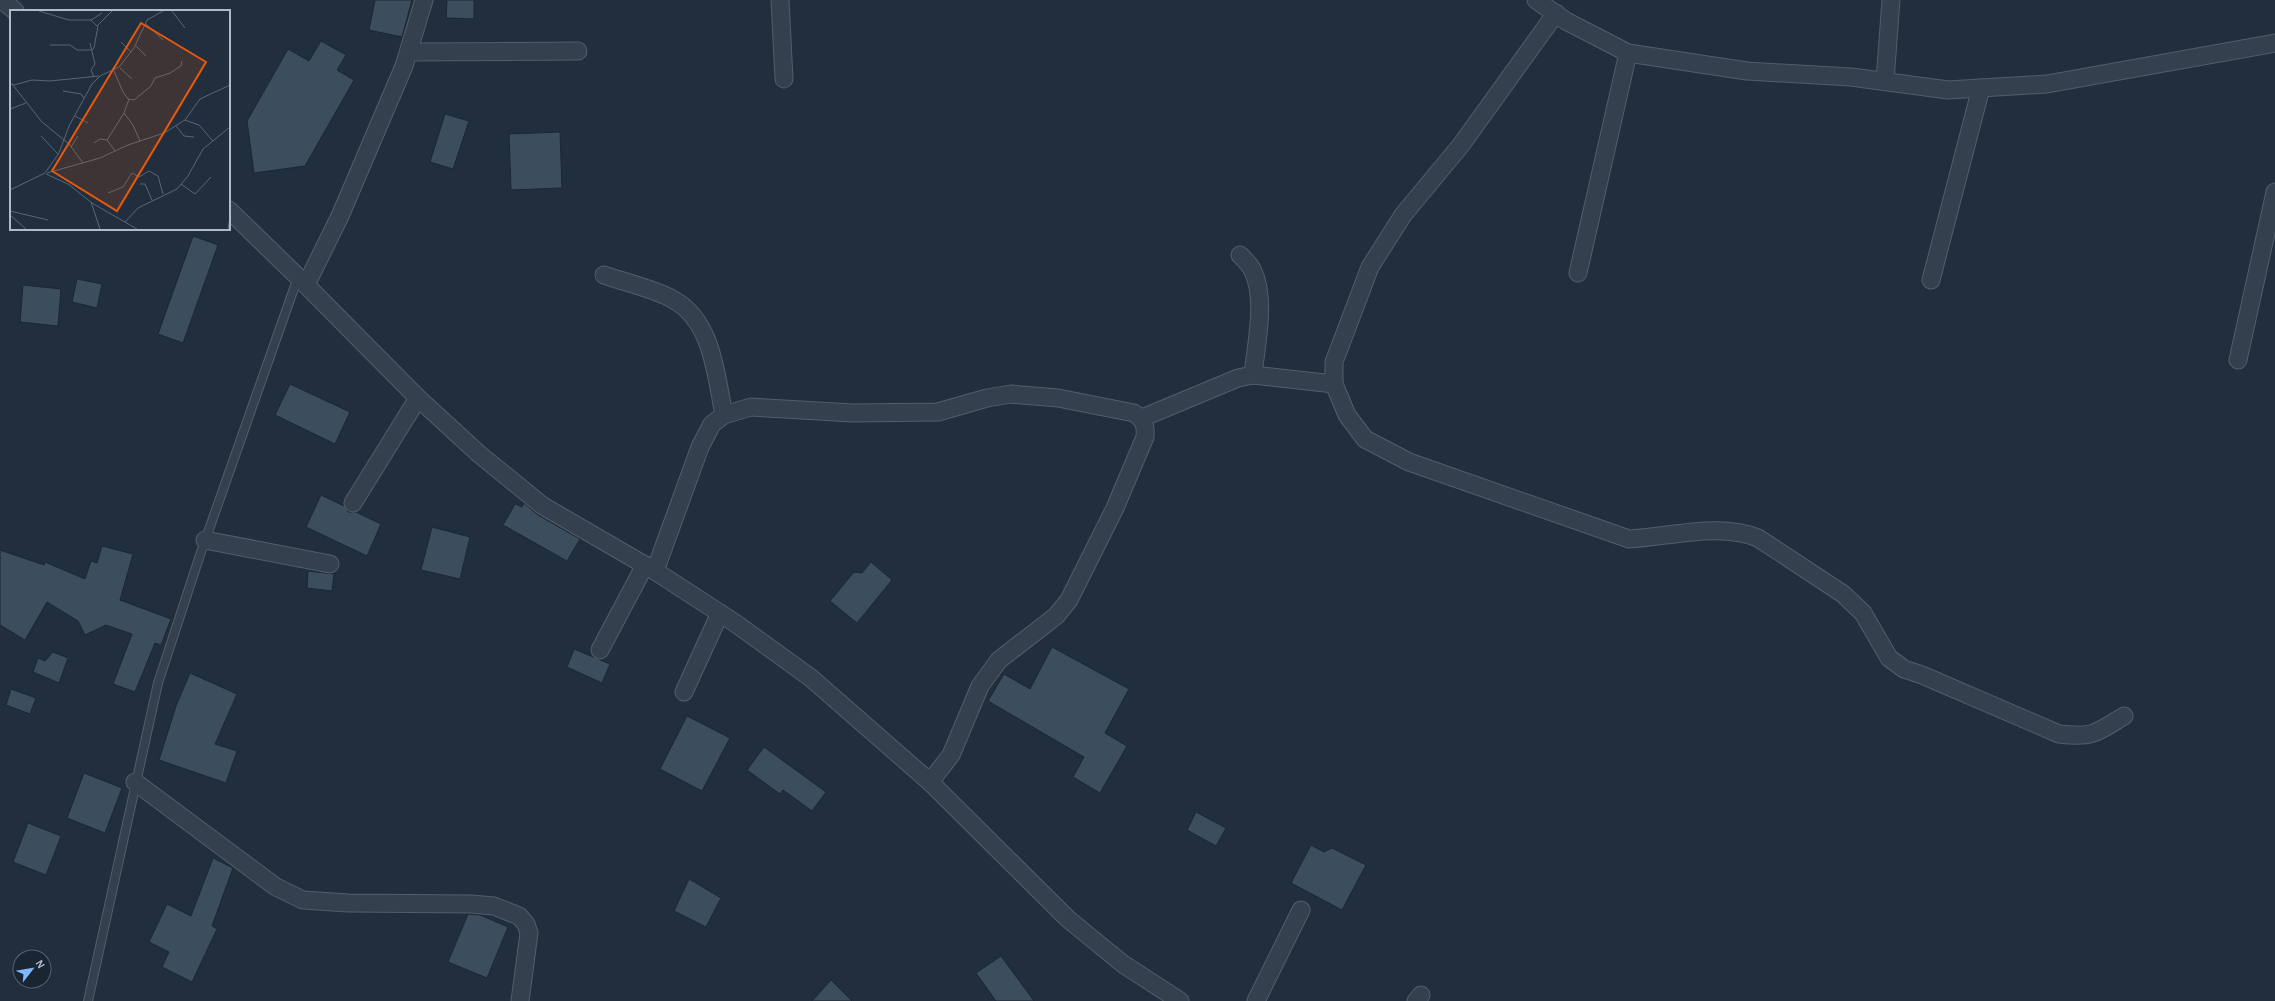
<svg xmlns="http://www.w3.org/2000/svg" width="2275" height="1001" viewBox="0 0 2275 1001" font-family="'Alegreya Sans',sans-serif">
<rect width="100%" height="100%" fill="#202e3d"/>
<g fill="#3c4d5d" stroke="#1b2733">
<path d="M375,0h37l-10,37 -33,-7z"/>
<path d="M447,0h27v19l-28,-1z"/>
<path d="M321,41l25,14 -9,15 17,10 -49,86 -51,7 -7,-52 41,-72 21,12z"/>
<path d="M445,114l24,7 -16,48 -23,-7z"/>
<path d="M560,132l2,56 -51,2 -2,-56z"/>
<path d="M193,236l25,9 -35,98 -25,-9z"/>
<path d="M77,279l25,5 -5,24 -25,-6z"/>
<path d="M23,285l38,4 -3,37 -38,-4z"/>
<path d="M290,384l60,28 -15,32 -60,-29z"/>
<path d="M321,495l23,11 4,6h8l25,12 -14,32 -61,-29z"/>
<path d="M524,503l14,12 42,24 -13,22 -64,-36 12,-21 7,3z"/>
<path d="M432,527l38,10 -10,42 -39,-9z"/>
<path d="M102,546l31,8 -13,46 51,19 -10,26 -6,-2 -20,49 -22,-8 19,-50 -26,-9 -21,10 -7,-14 -31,-19 -22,38 -25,-15v-75l44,15 1,-3 40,17 6,-18 6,2z"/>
<path d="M871,562l21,18 -35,43 -27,-22 24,-29 8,1z"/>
<path d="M308,571l26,3 -2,17 -25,-3z"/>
<path d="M1052,647l77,42 -24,44 22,13 -27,47 -27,-16 11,-20 -96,-56 16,-27 26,15z"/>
<path d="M574,649l36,15 -8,19 -35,-16z"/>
<path d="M53,652l15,6 -9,25 -26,-11 5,-14 7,3z"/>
<path d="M190,673l47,21 -22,50 22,7 -11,32 -67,-23 17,-54z"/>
<path d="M11,689l25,9 -6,16 -24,-9z"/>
<path d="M687,716l43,22 -28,53 -42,-22z"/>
<path d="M764,747l62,45 -14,19 -29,-21 -3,4 -33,-24z"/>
<path d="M84,773l38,15 -17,45 -38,-15z"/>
<path d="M1196,812l30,16 -10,18 -29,-16z"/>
<path d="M28,823l33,13 -15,39 -33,-13z"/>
<path d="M1311,845l13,7 8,-4 34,17 -24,45 -51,-27z"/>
<path d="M213,858l20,10 -21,58 5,3 -25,53 -30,-15 7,-15 -20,-10 18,-38 24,12z"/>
<path d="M689,879l32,19 -15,29 -32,-16z"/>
<path d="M468,914l12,1 28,12 -21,51 -39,-16z"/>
<path d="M1001,956l33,45h-38l-20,-28z"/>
<path d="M831,980l21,21h-40z"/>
</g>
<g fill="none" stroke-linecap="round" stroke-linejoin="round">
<defs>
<path id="service" d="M88,1001l70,-318 42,-128 98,-278"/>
<g id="minor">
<path d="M2,0l13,11"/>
<path d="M780,0l4,79"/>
<path d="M1536,0l30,21 62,32 119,18 104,6 97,13 99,-6 228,-41"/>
<path d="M1556,13l-95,132 -58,70 -33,52 -36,95v22l13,31 18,24 44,23 220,77c40,-2 91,-17 129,-1l85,56 20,19 26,45 15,11 18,6 137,59c35,4 37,-1 65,-18"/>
<path d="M409,52l169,-1"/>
<path d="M1885,81l6,-81"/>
<path d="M229,210l69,67 120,121 61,56 64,52 112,65 80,52 76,55 119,104 138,137 55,45 57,37"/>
<path d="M1240,255c4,4 9,9 12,14 15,29 4,75 1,106"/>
<path d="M1578,273l50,-220"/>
<path d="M604,275c20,7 54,15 70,25 39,22 42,76 50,115"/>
<path d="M1931,280l50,-192"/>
<path d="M306,285l34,-69 64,-150 20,-66"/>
<path d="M2238,360l37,-168"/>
<path d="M1142,418l96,-40 15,-3 81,9"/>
<path d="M353,503l65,-105"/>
<path d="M205,540l125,24"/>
<path d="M655,571l45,-124 12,-23 12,-9 27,-8 102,6 85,-1 49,-14 24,-4 47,4 76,15c10,7 12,12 11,24l-30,71 -46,92 -13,16 -57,44 -19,26 -29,69 -21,27"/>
<path d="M600,650l45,-85"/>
<path d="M684,692l36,-79"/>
<path d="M135,782l141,105 27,13 45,3 123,1 23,2 25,10 7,8 3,9 -9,68"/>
<path d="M1256,1001l45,-91"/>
<path d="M1416,1001l5,-6"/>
</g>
</defs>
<use href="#service" stroke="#525e6a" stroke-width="10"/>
<use href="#minor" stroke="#525e6a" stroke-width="19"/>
<use href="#service" stroke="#34404d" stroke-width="8"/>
<use href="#minor" stroke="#34404d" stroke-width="17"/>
</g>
<g transform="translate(10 10)">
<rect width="220" height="220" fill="#202e3d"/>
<path fill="none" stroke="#596675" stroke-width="1" d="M29,1l30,9h22l6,6 15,-15M162,1l13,17M81,10l11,-7M135,13l18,17M111,32l10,10M80,33l5,21 -4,6 3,7M40,35h20l7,5h15l2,-2 4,-22M126,36l10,10M110,58l12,11M104,61l9,21 5,7 6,1 17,-14 4,-8 15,-5 11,-7 1,-5M0,73l4,2 18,-5 18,1 49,-5M2,74l30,38 27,22 14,19M53,81l18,3 3,4M0,99l16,-6M114,103l5,-14M65,106l13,7M175,110l14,5 14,16M166,116l8,10 10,1M31,126l17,18M84,133l6,-4 7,1M61,137l7,-11M105,141l-8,-11 17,-27 9,12 7,16M37,163l53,-15 28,-13 36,-12 21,-13 15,-21 30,-14M36,164l22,10 24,19 45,26M130,174h5l7,16M171,174l14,10 16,-17M0,180l35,-17 14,-20 10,-27 23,-42 8,-8 19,-9 15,-19 13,-28 16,-9M98,183l15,-6 9,-14 7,4 10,-6 9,5 5,18M81,192l9,27M0,201l38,9M0,205l16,14M115,212l13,-14 39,-19 11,-13 15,-27 27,-22M218,219l2,-12"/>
<path fill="#e8590c" fill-opacity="0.15" stroke="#e8590c" stroke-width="2" d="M131,13l65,39 -89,149 -65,-40z"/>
<rect width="220" height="220" fill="none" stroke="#afbbc9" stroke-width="2"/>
</g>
<g transform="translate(32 969) rotate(59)"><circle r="19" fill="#192531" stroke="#55616e"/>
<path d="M0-3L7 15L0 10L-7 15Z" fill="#7eb8ff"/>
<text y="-6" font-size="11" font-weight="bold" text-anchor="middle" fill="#afbbc9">N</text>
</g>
</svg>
